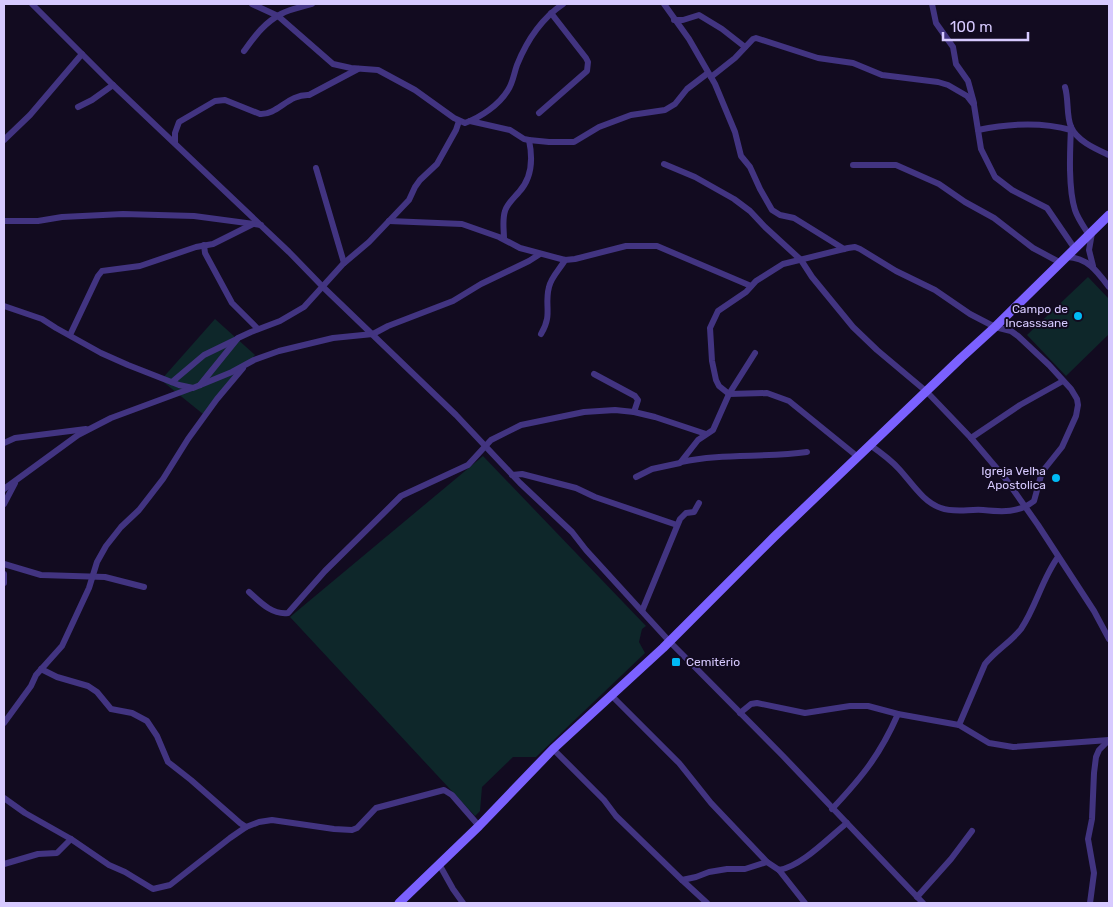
<svg xmlns="http://www.w3.org/2000/svg" width="1113" height="907" viewBox="0 0 1113 907" font-family="Rubik,sans-serif">
<rect width="100%" height="100%" fill="#120b20"/>
<g fill="#0e272a">
<path d="M1088,277l21,22v35l-43,42 -39,-41z"/>
<path d="M215,319l40,36 -52,59 -42,-34z"/>
<path d="M483,456l163,170 -4,3 -3,13 6,11 -109,104h-23l-31,30 -2,24 -5,5 -185,-199z"/>
</g>
<g fill="none" stroke-linecap="round" stroke-linejoin="round">
<g stroke="#423481" stroke-width="6">
<path d="M32,4l81,81 176,167 34,35 133,128 64,68 52,49 14,18 84,92 113,114 140,147"/>
<path d="M252,4l26,12 55,48 18,4 27,2 37,20 39,28 11,5c16,-6 34,-18 43,-33 5,-7 6,-17 9,-25 10,-25 24,-46 46,-61"/>
<path d="M664,4l25,35 26,45 20,48 6,24 9,11 10,22 12,21 8,5 14,3 50,31"/>
<path d="M932,4l4,19 17,24 3,17 12,17 6,22"/>
<path d="M674,20h9l16,-5 23,14 23,18"/>
<path d="M244,51c11,-15 20,-28 37,-37 9,-5 21,-7 31,-10"/>
<path d="M711,77l24,-19 18,-19 3,-1 62,20 35,5 29,12 56,7 10,3 19,11 7,9 7,44 14,28 17,13 35,18 28,41"/>
<path d="M1065,87c4,13 1,28 6,40 6,14 25,22 38,28"/>
<path d="M78,107l14,-7 21,-15"/>
<path d="M539,113l48,-42 1,-9 -2,-4 -35,-45"/>
<path d="M470,121l40,9 14,9 5,1 20,2h25l25,-15 32,-12 34,-5 10,-6 12,-15 21,-16"/>
<path d="M1071,127c-1,23 -3,61 4,83 3,9 9,17 14,25"/>
<path d="M978,130c29,-6 64,-8 93,0"/>
<path d="M4,140l26,-25 52,-61"/>
<path d="M175,143v-10l4,-11 36,-21 10,-1 35,14c18,1 28,-20 49,-19l49,-26"/>
<path d="M664,164l31,13 39,22 16,12 15,16 36,33 11,17 41,50 24,23 50,42 44,46 34,40 33,47 56,86 15,28"/>
<path d="M853,165h43l43,19 26,18 29,16 39,30 28,15"/>
<path d="M316,168l28,95"/>
<path d="M4,221h34l24,-4 61,-3 71,2 67,9"/>
<path d="M389,221l73,3 37,13 21,11 45,12 10,-1 51,-13h31l94,40"/>
<path d="M1092,233l-3,17 4,16"/>
<path d="M504,239c0,-9 -2,-19 1,-28 2,-7 9,-13 14,-19 13,-14 14,-33 10,-52"/>
<path d="M204,245l1,8 27,50 26,26"/>
<path d="M1067,257c21,1 30,14 42,30"/>
<path d="M4,306l38,13 14,9 45,25 27,12 51,20 14,3 39,-16 22,-12 25,-9 54,-13 40,-4 15,-8 65,-25 28,-17 48,-23 11,-7"/>
<path d="M541,334c12,-20 3,-28 8,-47 2,-10 11,-18 16,-27"/>
<path d="M70,335l28,-59 4,-5 38,-5 56,-19 17,-3 40,-20"/>
<path d="M594,374l41,22 3,4 -4,12"/>
<path d="M172,382l32,-27 33,-16"/>
<path d="M200,385l38,-47 13,-6 29,-11 24,-14 39,-43 26,-22 40,-42 6,-13 5,-7 17,-16 19,-34 3,-9"/>
<path d="M971,438l49,-33 43,-24"/>
<path d="M4,443l11,-5 71,-9"/>
<path d="M858,457l-69,-56 -22,-8 -38,1 -10,-8 -3,-6 -4,-19 -2,-33 8,-17 28,-19 10,-11 27,-17 65,-16 7,-1 5,2 36,22 39,19 35,24 25,13 16,4 7,5 31,29 22,24 6,10 1,6 -2,11 -14,31 -20,25 -8,29c-15,12 -32,11 -51,9 -14,-1 -29,3 -42,-2 -18,-6 -29,-25 -42,-39 -8,-9 -19,-17 -29,-24"/>
<path d="M681,462c41,-9 84,-4 126,-10"/>
<path d="M512,475l10,-1 54,14 19,9 82,28"/>
<path d="M636,477l16,-8 28,-6 18,-23 15,-10 16,-36 26,-41"/>
<path d="M4,489l74,-54 33,-17 81,-30"/>
<path d="M4,504l11,-21"/>
<path d="M4,564l37,11 64,2 39,10"/>
<path d="M4,574v9"/>
<path d="M249,592c11,10 23,23 39,21l37,-42 76,-75 67,-31 23,-25 30,-15 63,-13 31,-2 19,2 21,5 51,17"/>
<path d="M642,611l38,-92 6,-6 8,-1 5,-9"/>
<path d="M41,669l16,8 31,9 9,6 14,17 21,4 15,8 10,15 11,26 23,18 49,43 6,4"/>
<path d="M611,695l68,68 32,40 56,59"/>
<path d="M740,713l11,-9 6,-1 48,10 45,-7h18l30,8 61,11 30,18 24,4 96,-7"/>
<path d="M4,723l27,-37 5,-11 26,-29 27,-58 8,-26 9,-16 15,-19 18,-17 24,-31 25,-40 29,-40 26,-31"/>
<path d="M959,725l26,-61c10,-13 26,-22 36,-35 15,-22 21,-50 37,-72"/>
<path d="M553,749l51,51 12,16 66,64 14,-3 13,-5 18,-3h18l22,-7 12,8c23,-4 49,-32 68,-47"/>
<path d="M4,798l21,15 46,26 38,26 16,7 28,17 17,-4 60,-47 16,-11 13,-5 13,-2 62,9 18,1 5,-2 19,-20 68,-18 8,5 27,31"/>
<path d="M832,809c30,-32 48,-54 66,-95"/>
<path d="M4,864l34,-10 19,-1 14,-14"/>
<path d="M439,864l14,25 10,14"/>
<path d="M779,870l26,33"/>
<path d="M682,880l25,23"/>
<path d="M917,897l34,-38 21,-28"/>
<path d="M1090,903l4,-30 -6,-34 4,-20 2,-46 2,-16 3,-7 10,-10"/>
</g>
<path stroke="#7b61ff" stroke-width="9" d="M399,903l80,-77 74,-77 110,-101 111,-111 187,-179 34,-31 114,-112"/>
</g>
<g fill="#00baf5" stroke="#120b20" stroke-width="2">
<circle cx="1078" cy="316" r="5"/>
<circle cx="1056" cy="478" r="5"/>
<rect x="671" y="657" width="10" height="10" rx="2.5"/>
</g>
<g text-anchor="middle" dominant-baseline="central" stroke-width="4" stroke-linejoin="round" paint-order="stroke">
<g font-size="12" fill="#d7caff" stroke="#120b20" text-anchor="end">
<text x="1068" y="309">Campo de<tspan x="1068" dy="14">Incasssane</tspan></text>
<text x="1046" y="471">Igreja Velha<tspan x="1046" dy="14">Apostolica</tspan></text>
<text x="686" y="662" text-anchor="start">Cemitério</text>
</g>
</g>
<rect width="1113" height="907" fill="none" stroke="#d7caff" stroke-width="10"/>
<path d="M943 32v8h85v-8" fill="none" stroke="#d7caff" stroke-width="2.5"/>
<text x="950" y="32" font-size="15" fill="#d7caff" stroke="#120b20" stroke-width="4" paint-order="stroke">100 m</text>
</svg>
